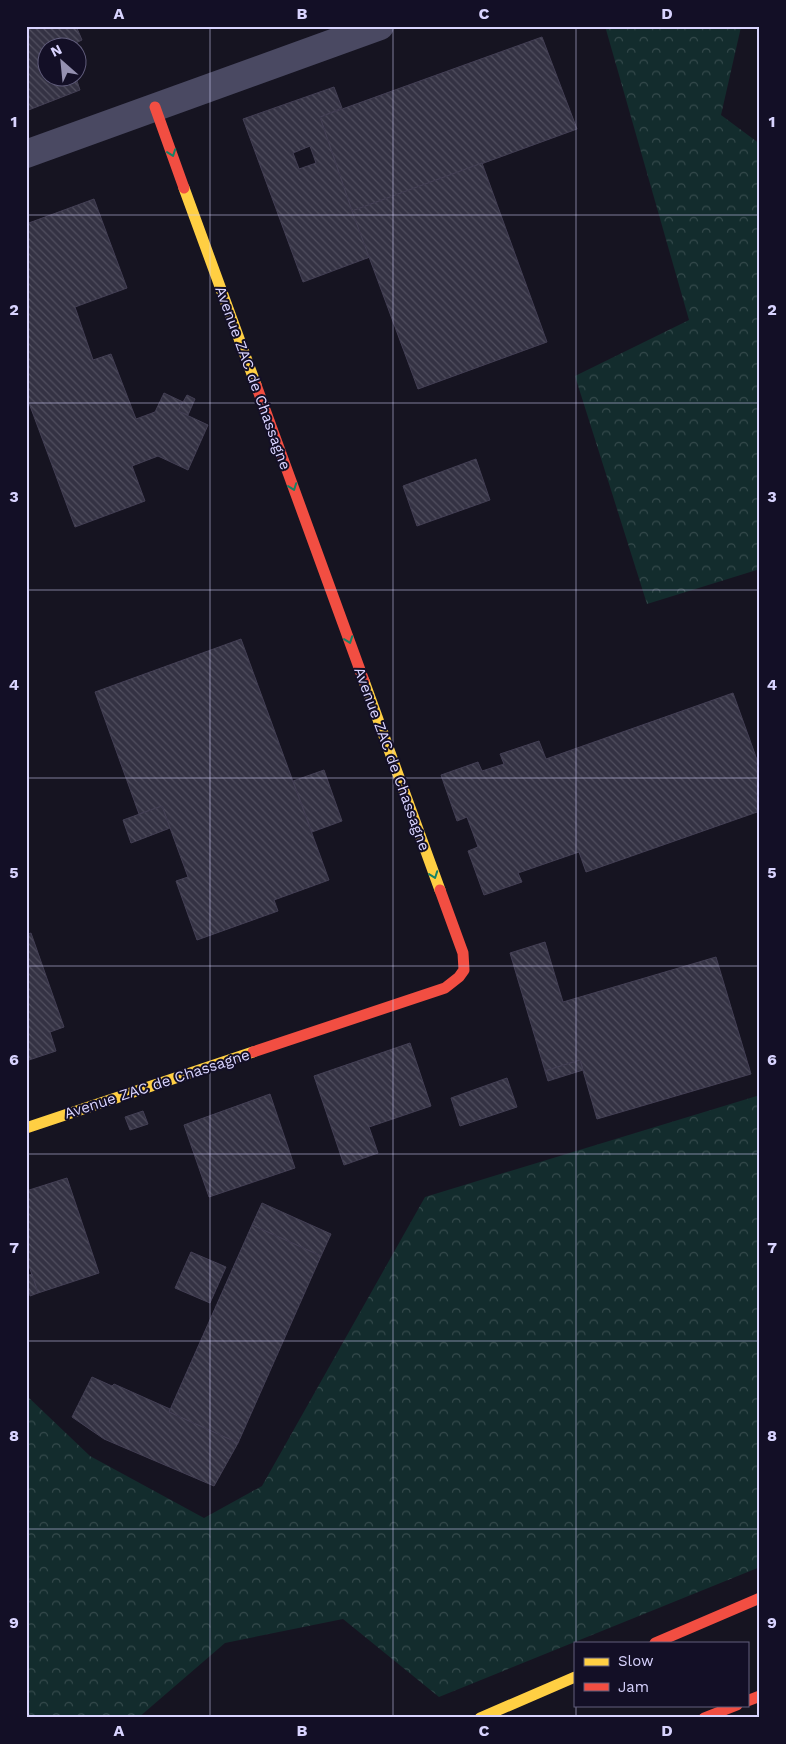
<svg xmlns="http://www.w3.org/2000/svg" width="786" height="1744" viewBox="0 0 786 1744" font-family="'Work Sans',sans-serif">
<defs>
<pattern id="forest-crowns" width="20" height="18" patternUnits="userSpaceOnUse" patternTransform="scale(1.25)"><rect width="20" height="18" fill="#132c2d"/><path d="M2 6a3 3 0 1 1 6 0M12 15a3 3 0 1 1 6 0" fill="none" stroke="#354a4c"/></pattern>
<pattern id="building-back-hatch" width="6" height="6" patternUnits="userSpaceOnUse" patternTransform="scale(1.25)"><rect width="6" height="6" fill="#343243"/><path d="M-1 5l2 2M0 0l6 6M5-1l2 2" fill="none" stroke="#514f5f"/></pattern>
</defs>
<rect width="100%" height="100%" fill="#161421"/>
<g fill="url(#forest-crowns)">
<path d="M605,26h141l-5,1 -20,88 39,29v425l-113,35 -72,-228 114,-56z"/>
<path d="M760,1095v472l-321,130 -96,-78 -118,24 -87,75h-112v-323l64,61 114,62 58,-32 163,-289z"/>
</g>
<g fill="url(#building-back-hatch)" stroke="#433f54" fill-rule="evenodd">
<path d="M26,26h50l6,14 -17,8h-17v30h28l4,12 -54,21z"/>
<path d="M542,37l35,92 -225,82 -32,-94z"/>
<path d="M334,87l8,21 -22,9 32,94 18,46 -67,25 -60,-163zM310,146l6,17 -17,6 -6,-16z"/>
<path d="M482,163l65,179 -129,47 -66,-178z"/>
<path d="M94,199l33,89 -52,19 18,53 18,-6 25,65 19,-7 9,-19 19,9 -5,9 30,14 -20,45 -30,-14 -26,10 13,35 -70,26 -49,-132v-171z"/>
<path d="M187,395l8,4 -7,16 -10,-4z"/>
<path d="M476,459l14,41 -73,26 -14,-40z"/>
<path d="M241,639l88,241 -55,20 4,11 -81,29 -21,-59 12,-4 -26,-71 -23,8 -44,-122z"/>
<path d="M733,693l27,75v43l-174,61 -7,-20 -61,21 4,9 -38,13 -16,-44 10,-4 -11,-30 -10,4 -16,-46 37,-13 4,9 22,-7 -4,-10 39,-13 7,18z"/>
<path d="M324,770l18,51 -30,11 -19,-51z"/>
<path d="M162,806l8,22 -39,15 -8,-23z"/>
<path d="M31,933l33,94 -14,5 6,19 -30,10v-126z"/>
<path d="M545,942l18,60 153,-45 35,117 -154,45 -17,-59 -35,11 -35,-118z"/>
<path d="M410,1043l21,63 -62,21 9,26 -34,12 -30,-89z"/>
<path d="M580,1060l3,10 -35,11 -3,-10z"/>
<path d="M507,1078l10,29 -57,19 -9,-28z"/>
<path d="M270,1094l25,74 -86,29 -25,-72z"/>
<path d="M143,1111l5,13 -18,6 -5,-13z"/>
<path d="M67,1178l32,95 -61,20 -12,-36v-66z"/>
<path d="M262,1203l69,31 -10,22 -69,-31z"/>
<path d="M252,1225l69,31 -83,187 -69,-31z"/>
<path d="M191,1252l35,15 -16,36 -35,-15z"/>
<path d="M32,1274l6,19 -8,3 -4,-20z"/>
<path d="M92,1377l20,9 2,-2 56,25 -1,3 69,31 -24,43 -110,-47 -32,-22z"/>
</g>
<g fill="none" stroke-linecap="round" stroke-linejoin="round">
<path stroke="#4a4962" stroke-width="28" d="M26,154l354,-128"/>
<g stroke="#ffcf43" stroke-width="11">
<path d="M184,188l72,197"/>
<path d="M364,681l76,209"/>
<path d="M26,1128l227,-76"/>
<path d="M480,1718l95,-41"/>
</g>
<g stroke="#f24e42" stroke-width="11">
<path d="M155,107l29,81"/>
<path d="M256,385l108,296"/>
<path d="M253,1052l192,-64 14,-11 5,-7 -1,-17 -23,-63"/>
<path d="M655,1643l105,-45"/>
<path d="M747,1701l13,-5"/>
<path d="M704,1718l33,-13"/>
</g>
</g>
<defs><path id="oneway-chevron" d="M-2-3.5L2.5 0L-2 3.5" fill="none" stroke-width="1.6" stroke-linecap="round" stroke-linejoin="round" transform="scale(1.25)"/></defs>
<g stroke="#158265">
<use href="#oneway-chevron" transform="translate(172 153) rotate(70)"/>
<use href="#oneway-chevron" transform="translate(293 487) rotate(70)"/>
<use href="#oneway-chevron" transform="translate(349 640) rotate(70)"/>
<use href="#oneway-chevron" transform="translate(434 875) rotate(70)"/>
</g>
<path fill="none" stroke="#d9d4ff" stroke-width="1" stroke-opacity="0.55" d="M210,26v1692M393,26v1692M576,26v1617M26,215h734M26,403h734M26,590h734M26,778h734M26,966h734M26,1154h734M26,1341h734M26,1529h734M576,1705v13"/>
<g text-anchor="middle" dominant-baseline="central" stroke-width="4" stroke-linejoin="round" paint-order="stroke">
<g font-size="15" fill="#d9d4ff" stroke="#130f26">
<text transform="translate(253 378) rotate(70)">Avenue ZAC de Chassagne</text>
<text transform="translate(392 759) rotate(70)">Avenue ZAC de Chassagne</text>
<text transform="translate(157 1084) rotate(-18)">Avenue ZAC de Chassagne</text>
</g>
</g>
<rect width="786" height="1744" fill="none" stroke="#130f26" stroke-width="55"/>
<rect x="574" y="1642" width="175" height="65" fill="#130f26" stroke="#625e7d"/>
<rect x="584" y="1658" width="25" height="8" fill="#ffcf43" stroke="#625e7d"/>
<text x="618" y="1666" font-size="15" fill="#d9d4ff">Slow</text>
<rect x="584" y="1683" width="25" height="8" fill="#f24e42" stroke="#625e7d"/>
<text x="618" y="1692" font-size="15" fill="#d9d4ff">Jam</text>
<g transform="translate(62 62) rotate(333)"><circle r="24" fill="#130f26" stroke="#625e7d"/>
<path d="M0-4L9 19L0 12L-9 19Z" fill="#9591b1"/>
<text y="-8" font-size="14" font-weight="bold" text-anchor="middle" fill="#d9d4ff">N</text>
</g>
<rect x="28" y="28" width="730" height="1688" fill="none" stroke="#d9d4ff" stroke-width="2"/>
<g font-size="16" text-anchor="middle" font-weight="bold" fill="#d9d4ff">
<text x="119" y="19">A</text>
<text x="302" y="19">B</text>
<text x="484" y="19">C</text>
<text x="667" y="19">D</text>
<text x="14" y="127">1</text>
<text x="772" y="127">1</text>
<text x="14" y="315">2</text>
<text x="772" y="315">2</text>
<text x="14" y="502">3</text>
<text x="772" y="502">3</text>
<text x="14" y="690">4</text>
<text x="772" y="690">4</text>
<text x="14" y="878">5</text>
<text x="772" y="878">5</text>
<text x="14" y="1065">6</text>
<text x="772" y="1065">6</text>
<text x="14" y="1253">7</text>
<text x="772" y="1253">7</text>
<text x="14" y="1441">8</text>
<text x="772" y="1441">8</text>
<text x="14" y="1628">9</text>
<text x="772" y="1628">9</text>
<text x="119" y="1736">A</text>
<text x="302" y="1736">B</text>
<text x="484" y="1736">C</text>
<text x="667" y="1736">D</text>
</g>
</svg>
